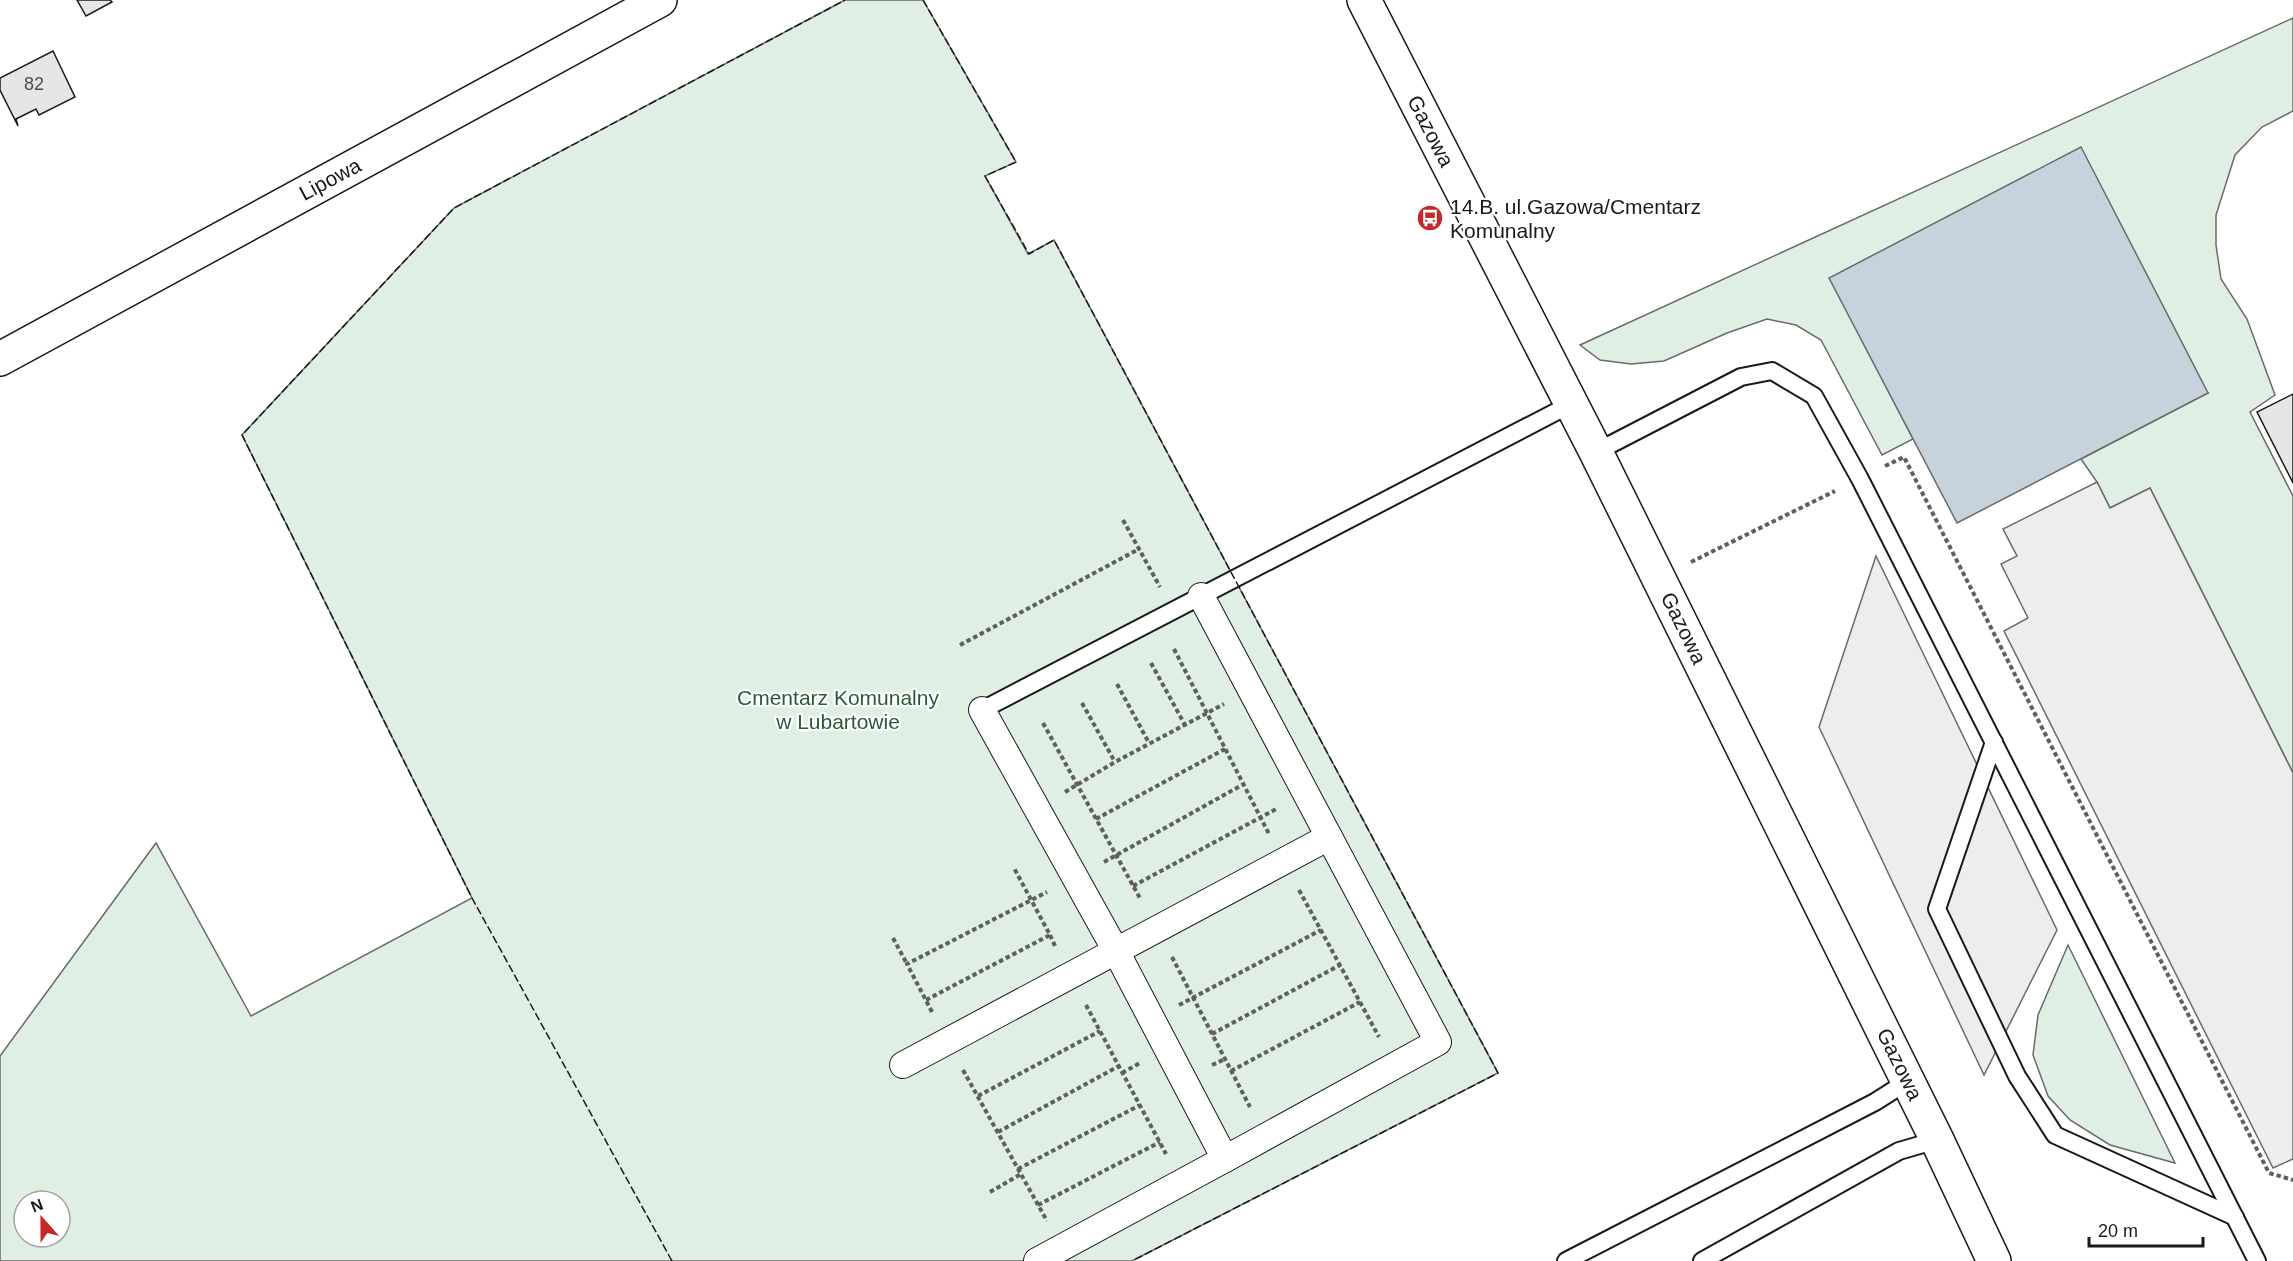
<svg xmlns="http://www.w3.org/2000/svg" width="2293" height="1261" viewBox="0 0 2293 1261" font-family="Helvetica,sans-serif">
<rect width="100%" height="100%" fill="#fff"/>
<g fill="#e0efe3" stroke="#6a6a6a" stroke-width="1.5" fill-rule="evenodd">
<path d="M845,0h78l93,162 -31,14 43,78 26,-14 444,833 -366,188h-1132v-205l156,-213 95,173 221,-118 -230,-463 212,-227zM24,1201h36v36h-36z"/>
<path d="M2293,18v93l-31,16 -27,28 -19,60v30l5,34 26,40 28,76 -25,17 43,84v277l-143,-285 -40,20 -13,-26 -16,-23 127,-66 -378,-115 83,161 -31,16 -61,-115 -25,-15 -29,-6 -40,14 -63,28 -33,3 -31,-4 -20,-15z"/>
<path d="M2068,945l107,218 -65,-18 -40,-25 -22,-24 -15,-41 5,-40z"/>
</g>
<g fill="#ededed" stroke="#6a6a6a" stroke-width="1.5">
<path d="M2097,482l13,26 40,-20 143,285v386l-20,9 -269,-537 24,-13 -27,-54 16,-8 -14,-27z"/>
<path d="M1876,556l181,374 -73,145 -165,-348z"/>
</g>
<path fill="#c6d2dc" stroke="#6a6a6a" stroke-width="1.5" d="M2081,147l127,246 -251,130 -128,-245z"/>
<g fill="#e6e6e6" stroke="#1a1a1a" stroke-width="1.5">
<path d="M77,0h33l2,2 -26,14z"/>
<path d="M53,51l22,46 -36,18 -3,-6 -20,10 2,7 -18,-36v-12z"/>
<path d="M2293,394v89l-36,-71z"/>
</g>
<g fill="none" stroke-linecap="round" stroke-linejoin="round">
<defs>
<g id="service">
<path d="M1596,452l145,-75 31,-6 42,25 46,83 397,782"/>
<path d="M982,710l589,-306"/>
<path d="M1994,742l-57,167 80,167 38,59 180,82"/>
<path d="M1566,1261l309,-159 33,-21"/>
<path d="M1702,1261l197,-110 38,-11"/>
</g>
<g id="pedestrian">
<path d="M982,710l134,241 109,208 213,-117 -237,-446"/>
<path d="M903,1065l426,-228"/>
<path d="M1037,1261l188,-102"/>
</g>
<g id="tertiary">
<path d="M1364,0l232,452 341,688 57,121"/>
<path d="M0,359l660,-359"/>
</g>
</defs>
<use href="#service" stroke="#1a1a1a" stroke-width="20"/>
<use href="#pedestrian" stroke="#1a1a1a" stroke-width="28"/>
<use href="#tertiary" stroke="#1a1a1a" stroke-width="36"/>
<g stroke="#5f5f5f" stroke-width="4" stroke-dasharray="4.5 3" stroke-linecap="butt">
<path d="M1885,466l19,-9 365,716 24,7"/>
<path d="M1123,520l37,67"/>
<path d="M1691,562l144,-71"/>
<path d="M960,645l179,-96"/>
<path d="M1174,649l95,185"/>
<path d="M1151,663l34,62"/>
<path d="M1117,684l32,59"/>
<path d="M1082,703l33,59"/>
<path d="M1043,723l98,177"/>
<path d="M1065,792l50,-30 109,-58"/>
<path d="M1096,819l129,-70"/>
<path d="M1104,862l138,-77"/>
<path d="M1133,886l145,-78"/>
<path d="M1299,890l80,147"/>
<path d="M1050,935l6,13"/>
<path d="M893,938l14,26"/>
<path d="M1172,957l78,150"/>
<path d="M926,1000l124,-65 -36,-67"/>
<path d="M1086,1005l80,149"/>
<path d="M1179,1005l142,-75"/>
<path d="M932,1012l-25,-48 140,-72"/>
<path d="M1212,1034l128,-69"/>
<path d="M1212,1065l13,-6"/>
<path d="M963,1070l84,151"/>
<path d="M1231,1071l129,-69"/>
<path d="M1122,1073l18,-10"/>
<path d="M978,1096l122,-65"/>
<path d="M998,1132l121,-66"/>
<path d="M1018,1169l122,-64"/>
<path d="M990,1192l31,-18"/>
<path d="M1038,1205l122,-63"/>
</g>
<use href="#service" stroke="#fff" stroke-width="16"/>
<use href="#pedestrian" stroke="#fff" stroke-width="26"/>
<use href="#tertiary" stroke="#fff" stroke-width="33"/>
<g stroke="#1a1a1a" stroke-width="1.5" stroke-dasharray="8 3" stroke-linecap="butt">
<path d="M923,0l93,162 -31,14 44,78 25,-14 444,833 -366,188"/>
<path d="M672,1261l-200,-363 -230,-463 212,-227 391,-208"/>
</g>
</g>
<defs>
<symbol id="bus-disc" viewBox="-11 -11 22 22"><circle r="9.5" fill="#c62828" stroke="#fff"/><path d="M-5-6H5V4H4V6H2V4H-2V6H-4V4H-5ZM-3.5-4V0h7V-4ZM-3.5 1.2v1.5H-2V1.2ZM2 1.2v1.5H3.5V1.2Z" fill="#fff"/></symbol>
</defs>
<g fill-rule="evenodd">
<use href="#bus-disc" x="1415" y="203" width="30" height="30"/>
</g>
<g text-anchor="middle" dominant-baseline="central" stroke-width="4.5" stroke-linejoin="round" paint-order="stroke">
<g font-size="18" fill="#4d4d4d">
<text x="34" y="84">82</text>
</g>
<g font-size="21" fill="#1a1a1a" stroke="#fff">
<text transform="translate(1431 131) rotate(63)">Gazowa</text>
<text transform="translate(330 179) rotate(-28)">Lipowa</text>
<text transform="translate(1684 628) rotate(64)">Gazowa</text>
<text transform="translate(1900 1064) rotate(64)">Gazowa</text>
</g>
<g font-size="21" fill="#1a1a1a" stroke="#fff" text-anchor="start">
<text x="1450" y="206">14.B. ul.Gazowa/Cmentarz<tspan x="1450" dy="24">Komunalny</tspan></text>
</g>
<g font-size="21" fill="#2b5a34" stroke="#fff">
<text x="838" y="697">Cmentarz Komunalny<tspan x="838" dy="24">w Lubartowie</tspan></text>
</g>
</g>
<g transform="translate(42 1219) rotate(339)"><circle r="28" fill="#ffffff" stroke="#a3a3a3" stroke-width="1.5"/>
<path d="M0-4.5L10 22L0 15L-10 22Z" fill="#c62828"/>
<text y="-9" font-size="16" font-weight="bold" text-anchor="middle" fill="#1a1a1a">N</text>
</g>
<path d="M2089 1237v9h114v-9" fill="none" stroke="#1a1a1a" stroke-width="3"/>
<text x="2098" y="1237" font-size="18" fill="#1a1a1a" stroke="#ffffff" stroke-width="4.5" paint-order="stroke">20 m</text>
</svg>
